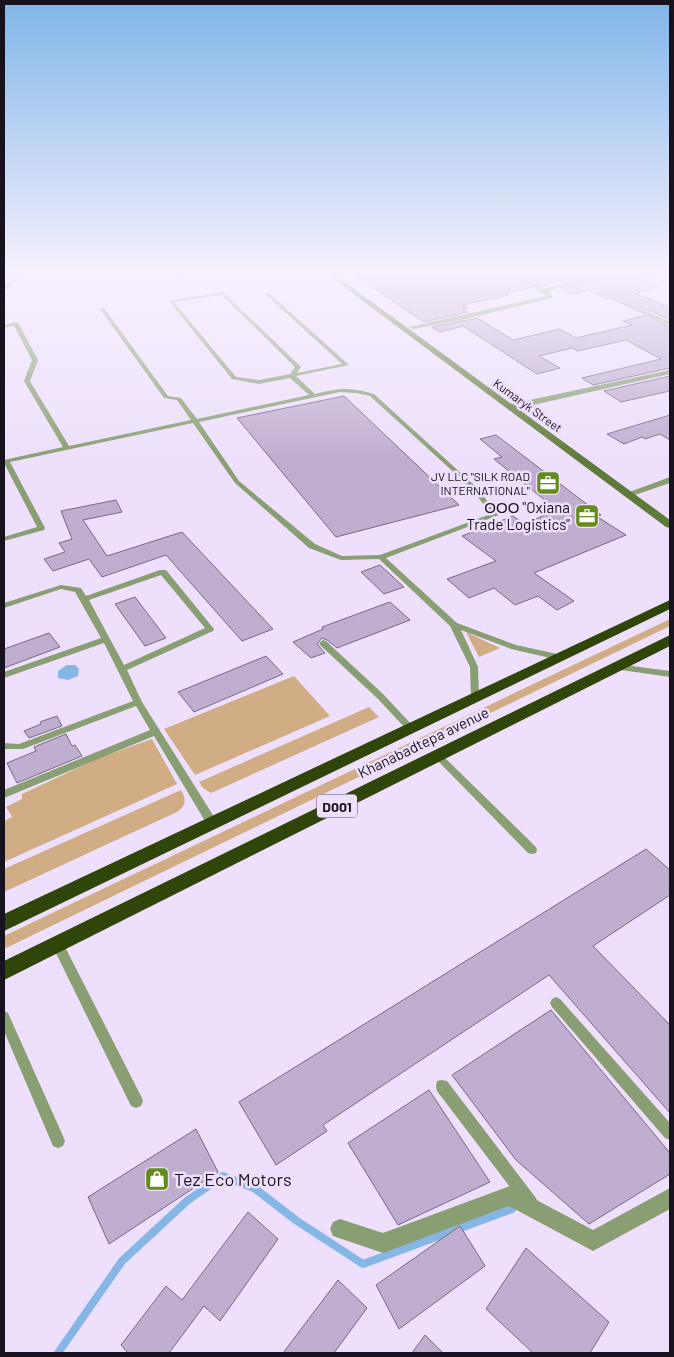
<svg xmlns="http://www.w3.org/2000/svg" width="674" height="1357" viewBox="0 0 674 1357" font-family="Barlow,sans-serif">
<rect width="100%" height="100%" fill="#eee0fc"/>
<g fill="#d1ad85">
<path d="M670,619v7l-666,323v-13z"/>
<path d="M466,632l34,16 -21,9z"/>
<path d="M294,676l36,40 -135,59 -31,-46z"/>
<path d="M369,707l10,10 -168,76 -8,-5 -4,-6z"/>
<path d="M152,739l25,45 -173,78v-41l8,-4 -6,-10 16,-8v-5l77,-36z"/>
<path d="M181,790c5,9 6,15 -4,22l-173,80v-23z"/>
</g>
<path fill="#85b6e5" d="M67,665h8l4,4 -1,7 -10,4 -10,-2v-7z"/>
<g fill="none" stroke-linecap="round" stroke-linejoin="round">
<path stroke="#85b6e5" stroke-width="8" d="M58,1353l64,-92 66,-61 35,-24 31,12 43,33 66,43 149,-55"/>
</g>
<g fill="#c0aed0" stroke="#776786">
<path d="M367,269h134l29,19 -25,5 4,2 -47,10 6,3 -5,1 4,3 -43,10 -71,-48z"/>
<path d="M513,269h13l17,9 35,-9h36l-71,16z"/>
<path d="M633,269h24l1,4 -24,6 23,8 -22,7 35,13v13l-19,-9 -5,3 -35,-16 -4,1 -18,-9 -15,4 -12,-5 69,-18z"/>
<path d="M646,315l24,12v41l-77,17 -11,-7 79,-19 -35,-19 -48,11 -6,-3 -33,8 21,12 -23,6 -74,-48 -24,6 -7,-5 45,-9 36,22 47,-11 16,9 56,-13 -9,-4z"/>
<path d="M670,376v15l-18,4 -31,7 -17,-11z"/>
<path d="M344,396l115,109 -123,32 -99,-119z"/>
<path d="M670,415v25l-10,-6 -15,5 -3,-2 -18,7 -17,-10z"/>
<path d="M496,435l105,80 -5,1 30,19 -92,38 40,28 -17,9 -19,-14 -23,9 -21,-17 -25,10 -22,-19 49,-18 -34,-25 51,-20 11,8 33,-14 -63,-51 8,-2 -22,-18z"/>
<path d="M116,500l6,12 -39,8 24,36 75,-24 91,97 -31,12 -76,-86 -64,22 -13,-18 -36,12 -9,-12 21,-7 -6,-9 13,-4 -11,-28z"/>
<path d="M380,565l24,22 -20,7 -23,-22z"/>
<path d="M135,597l31,41 -21,8 -30,-42z"/>
<path d="M390,602l20,18 -73,28 -10,-8 -5,-2 -5,6 8,9 -14,5 -18,-16 30,-13 -1,-2z"/>
<path d="M49,633l11,14 -56,21v-19z"/>
<path d="M266,656l17,18 -89,38 -16,-20z"/>
<path d="M57,716l5,10 -33,12 -5,-7 17,-7 -1,-2z"/>
<path d="M66,734l6,12 3,-1 7,11 -65,27 -10,-20 29,-12 -2,-4z"/>
<path d="M646,849l24,21v25l-77,51 77,79v88l-121,-138 -226,150 4,6 -51,34 -37,-63z"/>
<path d="M551,1010l119,143v21l-81,50 -73,-64 -64,-85z"/>
<path d="M429,1090l61,92 -92,43 -50,-82z"/>
<path d="M196,1129l22,43 -109,72 -21,-47z"/>
<path d="M248,1212l30,27 -58,82 -16,-15 -35,47h-41l-7,-8 45,-59 16,14z"/>
<path d="M460,1226l25,40 -86,63 -23,-44z"/>
<path d="M526,1248l83,74 -19,31h-57l-47,-44z"/>
<path d="M338,1280l29,28 -33,45h-51z"/>
<path d="M425,1335l18,18h-31z"/>
</g>
<g fill="none" stroke-linecap="round" stroke-linejoin="round">
<g fill="#8a9e73" fill-rule="evenodd">
<path d="M173,269h4l7,11h-4z"/>
<path d="M223,292l77,74 1,1 -4,6 45,-9 -77,-70 4,-1 80,72 -53,11 19,18c25,-6 33,-7 59,0l100,91 25,30 -113,43 71,65 59,22 46,10 1,2 -1,2 -3,1 -48,-11 -50,-19 17,37 1,30 -1,2h-6l-1,-2 -1,-30 -20,-41 -71,-67 -38,1 -32,-12 -74,-65 -42,-60 -183,39 35,66 -1,2 -40,11v-4l33,-10 -33,-64v-3l59,-13 -39,-66 8,-21 -18,-34 -10,2v-3l12,-3 3,2 19,36 -8,21 39,65 122,-26 -14,-20 -13,-2 -64,-89 2,-1h2l64,88 13,2 16,21 112,-24 -19,-17 -31,6 -27,-5 -63,-78zM222,295l73,72 -5,7 -31,6 -23,-3 -62,-75zM340,392l16,1 14,3 100,91 21,27 -111,41 -38,1 -27,-12 -76,-63 -40,-59z"/>
<path d="M650,313l20,9v3l-22,-10v-1z"/>
<path d="M160,570h6l48,59 -1,2 -86,39 15,32 74,118 1,3 -1,3 -4,1 -4,-1 -54,-90 -150,62v-8l146,-60 -14,-24 -113,43h-19v-6l15,1 114,-43 -29,-58 -100,35v-6l97,-34 -26,-46 -14,-3 -57,19v-5l57,-18 20,3 5,8zM161,575l44,53 -81,37 -35,-65z"/>
<path d="M323,640l3,1 57,53 30,32 2,2 -2,2h-6l-30,-32 -57,-53 -1,-2z"/>
<path d="M617,664l53,7v6l-56,-8 -1,-2z"/>
<path d="M438,753l3,1 95,93 1,3 -1,3 -4,1 -4,-1 -93,-95 -2,-2 2,-2z"/>
<path d="M58,940l4,1 79,155 2,5 -2,5 -5,2 -5,-2 -79,-161 2,-4z"/>
<path d="M556,997l4,2 110,124v17l-5,-2 -113,-131 -2,-4 2,-4z"/>
<path d="M4,1011l4,2 55,123 2,5 -2,5 -5,2 -5,-2 -49,-115z"/>
<path d="M442,1080l5,1 89,117 2,5 -2,5 -5,2 -5,-2 -89,-117 -1,-5 1,-5z"/>
</g>
<g fill="#8a9e73" fill-rule="evenodd">
<path d="M26,269h7l-29,22v-5z"/>
<path d="M352,269h13l-35,7 -3,-2z"/>
<path d="M503,269h7l34,19 77,-19h10l-82,22 4,6 -1,1 -91,22 -48,9 -4,-2 137,-31z"/>
<path d="M670,370v4l-159,36 -4,-3 4,-3z"/>
<path d="M670,477v6l-41,14 -5,-3z"/>
<path d="M510,1186l83,44 77,-42v21l-77,42 -84,-45 -126,47 -50,-17 -3,-7 3,-7 7,-3 43,14z"/>
</g>
<path fill="#5e7a38" fill-rule="evenodd" d="M320,269h7l343,251v8l-4,-1z"/>
<g fill="#2f4509" fill-rule="evenodd">
<path d="M670,600v9l-666,322v-17z"/>
<path d="M670,635v11l-666,334v-19z"/>
</g>
</g>
<linearGradient id="sky" x2="0" y2="1"><stop stop-color="#80b5e7"/><stop offset="0.59" stop-color="#f7f1fe"/><stop offset="1" stop-color="#f7f1fe" stop-opacity="0"/></linearGradient>
<rect width="674" height="459" fill="url(#sky)"/>
<defs>
<symbol id="office-square" viewBox="-11 -11 22 22"><rect x="-9" y="-9" width="18" height="18" rx="4" fill="#638c1b" stroke="#eee0fc"/><path d="M-6-3h4V-5.5h4V-3h4V5H-6ZM-1-4.5V-3h2v-1.5ZM-6 0V1H6V0Z" fill="#fff"/></symbol>
<symbol id="shop-square" viewBox="-11 -11 22 22"><rect x="-9" y="-9" width="18" height="18" rx="4" fill="#638c1b" stroke="#eee0fc"/><path d="M-5-2.5h2.3a2.7 3.5 0 0 1 5.4 0H5L5.5 6h-11ZM-1.5-2.5h3a1.5 2.3 0 0 0-3 0Z" fill="#fff"/></symbol>
</defs>
<g fill-rule="evenodd">
<use href="#office-square" x="534" y="469" width="28" height="28"/>
<use href="#office-square" x="573" y="502" width="28" height="28"/>
<use href="#shop-square" x="143" y="1165" width="28" height="28"/>
</g>
<g text-anchor="middle" dominant-baseline="central" stroke-width="5" stroke-linejoin="round" paint-order="stroke">
<g font-size="12" fill="#18121e" stroke="#eee0fc">
<text transform="translate(528 405) rotate(36)">Kumaryk Street</text>
</g>
<g font-size="12" fill="#18121e" stroke="#eee0fc" text-anchor="end">
<text x="530" y="476">JV LLC "SILK ROAD<tspan x="530" dy="14">INTERNATIONAL"</tspan></text>
</g>
<rect fill="#eee0fc" stroke="#585061" stroke-width="1" x="317" y="794.5" width="40" height="23" rx="4"/>
<g font-size="14" font-weight="bold" fill="#18121e">
<text x="337" y="806">D001</text>
</g>
<g font-size="15" fill="#18121e" stroke="#eee0fc" text-anchor="end">
<text x="570" y="507">ООО "Oxiana<tspan x="570" dy="17">Trade Logistics"</tspan></text>
</g>
<g font-size="15" fill="#18121e" stroke="#eee0fc">
<text transform="translate(423 742) rotate(-26)">Khanabadtepa avenue</text>
</g>
<g font-size="18" fill="#18121e" stroke="#eee0fc" text-anchor="start">
<text x="174" y="1179">Tez Eco Motors</text>
</g>
</g>
<rect width="674" height="1357" fill="none" stroke="#18121e" stroke-width="10"/>
</svg>
